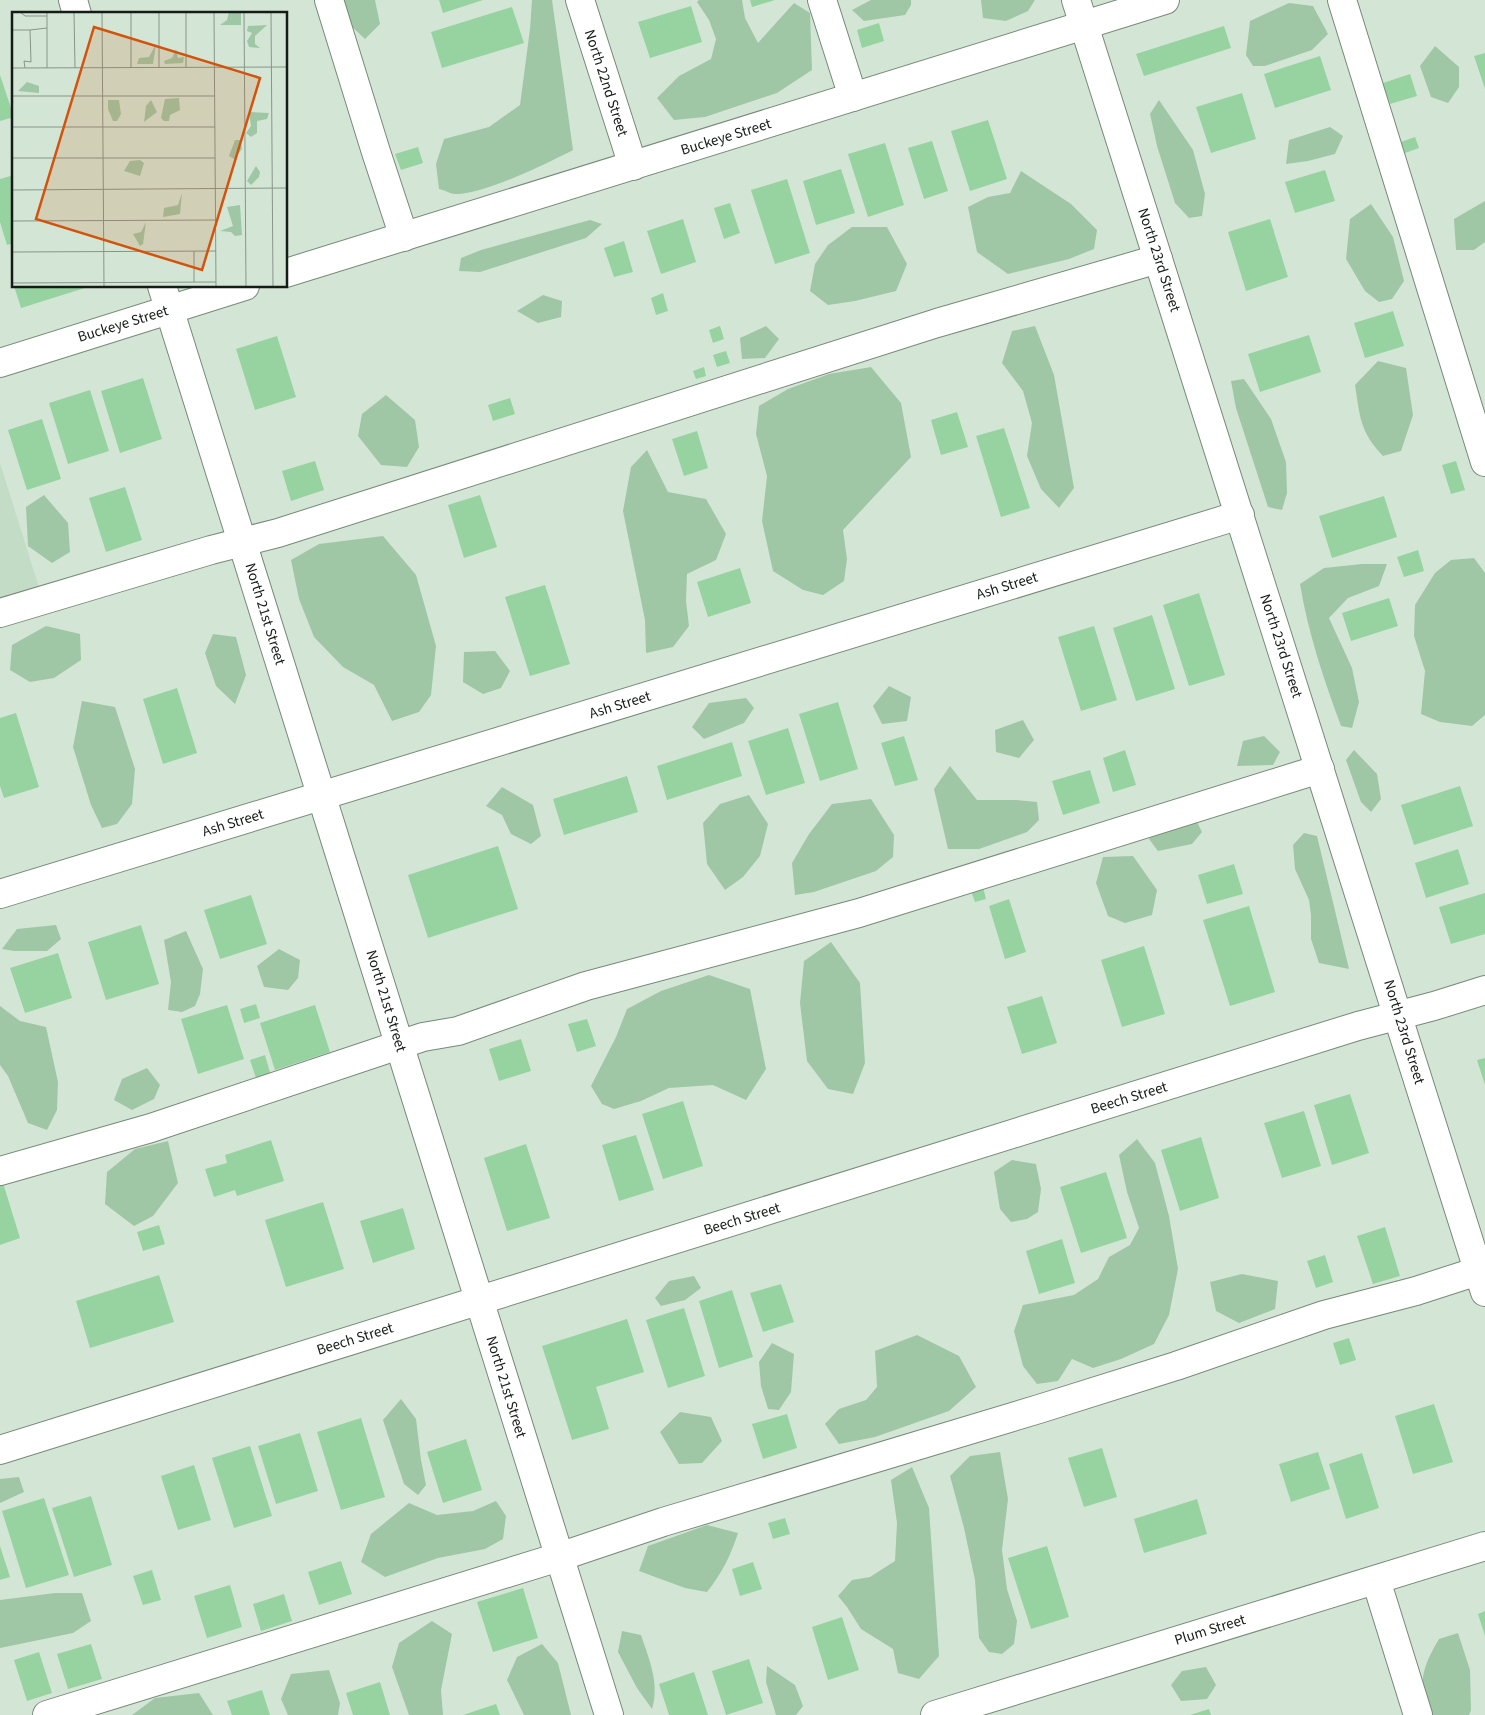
<svg xmlns="http://www.w3.org/2000/svg" width="1485" height="1715" viewBox="0 0 1485 1715" font-family="'Source Sans 3',sans-serif">
<rect width="100%" height="100%" fill="#d3e6d5"/>
<path fill="#c3dcc6" d="M0,463l41,131 -41,12z"/>
<g fill="#9fc7a5">
<path d="M340,0h35l5,24 -15,15 -17,-16z"/>
<path d="M532,0h20l21,150c-25,13 -92,46 -119,44 -5,-1 -10,-4 -15,-5l-3,-25 8,-25 45,-12 31,-22 10,-76z"/>
<path d="M699,0h43l3,18 13,25 36,-40 16,10 2,57 -35,23 -72,24 -31,3 -17,-22 22,-22 32,-17 5,-20 -7,-19 -12,-18z"/>
<path d="M871,0h40v5l-6,10 -41,6 -12,-11z"/>
<path d="M981,0h54l-7,11 -22,10 -23,-3z"/>
<path d="M1289,3l24,3 15,28 -16,16 -47,16h-12l-7,-11 4,-34z"/>
<path d="M1435,46l24,21v20l-11,16 -17,-6 -11,-31z"/>
<path d="M1159,100l34,50 12,44 -3,22 -13,2 -14,-15 -18,-57 -7,-32z"/>
<path d="M1330,127l13,9 -8,18 -27,7 -22,3 3,-24z"/>
<path d="M1021,171l50,33 26,26 -3,19 -25,10 -61,15 -31,-22 -9,-45 20,-10 22,-4z"/>
<path d="M1485,201v41l-11,8h-18l-2,-31z"/>
<path d="M1371,204l22,33 11,44 -12,18 -13,3 -14,-11 -19,-32 4,-40z"/>
<path d="M590,220l12,4 -16,14 -106,34 -21,-1 2,-13 20,-8z"/>
<path d="M852,227h35l20,37 -11,27 -41,10 -27,4 -18,-14 5,-27 13,-19z"/>
<path d="M543,295l19,6 -1,16 -23,6 -21,-12z"/>
<path d="M766,326l13,13 -14,19 -23,1 -2,-21z"/>
<path d="M1035,326l19,49 20,113 -15,20 -18,-19 -14,-33 5,-33 -9,-32 -21,-28 10,-32z"/>
<path d="M1378,361l28,7 7,47 -12,36 -18,5c-23,-24 -23,-39 -28,-71z"/>
<path d="M871,367l30,36 10,54 -68,73 4,29 -3,22 -21,14 -20,-5 -30,-19 -11,-50 5,-45 -11,-42 3,-28 29,-17 41,-15z"/>
<path d="M1244,379l27,40 15,43 1,31 -5,17 -14,-3 -32,-99 -5,-27z"/>
<path d="M386,395l29,25 4,27 -12,20 -26,-2 -23,-29 4,-22z"/>
<path d="M647,450l21,42 38,7 20,35 -10,26 -29,14 -1,27 3,25 -16,21 -27,6 -1,-33 -22,-109 8,-44z"/>
<path d="M44,495l24,28 2,29 -18,11 -24,-17 -2,-39z"/>
<path d="M383,536l33,39 20,71 -5,49 -12,17 -27,9 -18,-36 -31,-18 -29,-30 -15,-38 -8,-39 28,-16z"/>
<path d="M1474,558l11,15v142l-13,11 -32,-4 -19,-8 4,-43 -11,-35 1,-31 20,-32 16,-13z"/>
<path d="M1362,564h25l-8,22 -31,12 -19,20 23,50 7,34 -7,26 -11,-2c-17,-46 -33,-93 -41,-142l24,-16z"/>
<path d="M46,626l34,8 1,26 -27,18 -24,4 -20,-12 2,-25z"/>
<path d="M213,634l23,3 10,38 -11,29 -19,-18 -11,-33z"/>
<path d="M495,651l15,20 -9,17 -18,6 -20,-12 1,-30z"/>
<path d="M889,686l22,11 -4,24 -25,3 -9,-18z"/>
<path d="M746,698l8,10 -10,15 -40,16 -12,-12 17,-24z"/>
<path d="M82,701l33,6 20,62 -3,35 -15,20 -15,4 -11,-23 -18,-58z"/>
<path d="M1023,720l11,20 -15,18 -23,-6 -1,-22z"/>
<path d="M1264,736l16,16 -7,13 -36,1 6,-25z"/>
<path d="M1354,750l23,24 4,25 -10,13 -10,-10 -15,-42z"/>
<path d="M950,766l27,34h39l21,2 2,18 -12,12 -48,17h-31l-14,-60z"/>
<path d="M502,787l31,18 8,31 -10,8 -20,-10 -9,-19 -16,-9z"/>
<path d="M749,795l19,29 -8,32 -17,21 -18,13 -18,-26 -4,-41 17,-19z"/>
<path d="M871,799l23,36 -1,22 -17,14 -62,21 -19,3 -3,-32 17,-29 23,-30z"/>
<path d="M1197,822l5,10 -10,12 -34,7 -9,-12 13,-14z"/>
<path d="M1304,833l13,3 32,133 -30,-6 -8,-24v-24l-2,-15 -14,-31 -2,-24z"/>
<path d="M1133,856l24,34 -5,25 -27,8 -17,-7 -12,-33 7,-26z"/>
<path d="M56,925l5,14 -14,12h-33l-12,-2 15,-20z"/>
<path d="M186,931l17,38 -3,25 -5,12 -13,6 -14,-2 3,-28 -7,-42z"/>
<path d="M831,942l29,41 5,80 -12,31 -25,-5 -21,-28 -7,-58 4,-42z"/>
<path d="M279,949l21,11 -2,18 -10,12 -24,-3 -7,-21z"/>
<path d="M709,975l41,14 16,80 -20,31 -33,-15 -44,3 -28,13 -27,8 -12,-5 -11,-18 25,-49 11,-28 34,-18z"/>
<path d="M0,1006l20,15 26,6 12,55 -1,28 -10,20 -19,-7 -20,-47 -8,-11z"/>
<path d="M147,1068l13,17 -6,14 -22,11 -18,-10 8,-21z"/>
<path d="M1137,1139l18,24 14,53 9,53 -9,46 -15,29 -33,15 -28,9 -21,-9 -14,22 -21,3 -14,-18 -9,-35 9,-26 51,-10 24,-16 11,-22 21,-12 9,-17 -12,-36 -8,-37z"/>
<path d="M168,1141l10,42 -25,33 -19,10 -29,-22 2,-32 28,-23z"/>
<path d="M1012,1160l24,4 5,25 -3,23 -11,7 -16,3 -11,-13 -6,-37z"/>
<path d="M1242,1274l36,7 -3,28 -36,14 -23,-12 -6,-29z"/>
<path d="M694,1276l7,12 -16,12 -24,6 -6,-8 14,-17z"/>
<path d="M917,1335l42,21 17,31 -27,24 -74,26 -36,7 -14,-20 14,-15 27,-9 11,-13 -2,-36z"/>
<path d="M772,1343l22,11 -3,38 -12,18 -11,-1 -7,-23 -2,-24z"/>
<path d="M401,1399l15,20 5,41 5,25 -8,10 -14,-11 -21,-64z"/>
<path d="M680,1412l31,5 11,24 -20,22 -23,1 -19,-32z"/>
<path d="M1000,1452l8,47 -6,51 5,39 10,32 -3,23 -12,10 -13,-2 -10,-14 -4,-58 -11,-52 -14,-52 20,-20z"/>
<path d="M912,1467l17,41 10,148 -20,23 -21,-6 -5,-24 -32,-20 -14,-22 -9,-11 14,-16 18,-3 25,-16 2,-38 -6,-43z"/>
<path d="M19,1477l5,15 -24,11v-24z"/>
<path d="M496,1501l10,15 -3,23 -18,10 -47,9 -53,19 -24,-15 10,-28 38,-31 28,12 36,-4z"/>
<path d="M707,1525l31,8c-7,22 -16,40 -31,59l-22,-4 -46,-17 9,-25z"/>
<path d="M55,1593h27l9,28 -18,12 -73,15v-48z"/>
<path d="M432,1621l20,13 -11,56 2,25h-34l-17,-48 7,-24z"/>
<path d="M622,1631l19,4c8,24 19,49 11,74l-15,-21 -19,-36z"/>
<path d="M1458,1633l12,37 1,40 -2,5h-37c-18,-28 -8,-51 7,-76z"/>
<path d="M542,1644l16,19 13,52h-47l-17,-35 10,-23z"/>
<path d="M767,1666l28,19 8,21 -7,9h-20l-10,-33z"/>
<path d="M1206,1667l10,18 -9,14 -26,2 -10,-16 11,-14z"/>
<path d="M329,1670l11,33 -2,12h-50l-7,-16 10,-25z"/>
<path d="M199,1693l14,22h-81l23,-17z"/>
</g>
<g fill="#96d3a0">
<path d="M439,0h44l-40,13z"/>
<path d="M750,0h25l-23,7z"/>
<path d="M691,6l11,36 -52,16 -12,-36z"/>
<path d="M512,7l12,36 -82,25 -11,-36z"/>
<path d="M879,23l5,18 -22,7 -5,-18z"/>
<path d="M1224,26l7,22 -87,28 -8,-22z"/>
<path d="M1485,53v36l-11,-33z"/>
<path d="M1320,56l11,34 -56,18 -11,-34z"/>
<path d="M1410,74l7,22 -27,8 -7,-21z"/>
<path d="M0,75l14,42 -14,4z"/>
<path d="M1242,93l14,46 -45,14 -15,-46z"/>
<path d="M988,120l19,59 -37,12 -19,-60z"/>
<path d="M1415,137l4,11 -14,5 -4,-11z"/>
<path d="M932,141l16,50 -24,8 -16,-51z"/>
<path d="M885,143l19,62 -36,12 -20,-63z"/>
<path d="M418,147l5,16 -22,7 -6,-16z"/>
<path d="M841,169l14,44 -39,12 -13,-44z"/>
<path d="M1325,170l10,31 -40,12 -10,-31z"/>
<path d="M14,175v68l-7,2 -7,-23v-43z"/>
<path d="M787,179l23,74 -35,11 -24,-74z"/>
<path d="M730,203l10,30 -16,6 -10,-31z"/>
<path d="M683,219l13,43 -35,12 -14,-43z"/>
<path d="M1270,219l18,58 -42,14 -18,-59z"/>
<path d="M624,241l9,31 -19,5 -10,-29z"/>
<path d="M14,286h74v1l-67,21z"/>
<path d="M663,293l5,18 -12,4 -5,-17z"/>
<path d="M1393,311l11,35 -39,12 -11,-35z"/>
<path d="M720,326l4,13 -11,4 -4,-13z"/>
<path d="M1309,335l12,37 -61,20 -12,-38z"/>
<path d="M277,336l19,61 -41,13 -19,-61z"/>
<path d="M726,351l4,12 -13,4 -4,-12z"/>
<path d="M704,367l2,9 -10,3 -3,-8z"/>
<path d="M143,378l19,61 -42,14 -19,-62z"/>
<path d="M90,390l19,61 -41,13 -19,-61z"/>
<path d="M510,398l5,16 -22,7 -5,-16z"/>
<path d="M957,412l11,35 -27,8 -10,-35z"/>
<path d="M42,419l19,60 -34,11 -19,-60z"/>
<path d="M1004,428l26,80 -29,9 -25,-81z"/>
<path d="M697,431l11,37 -24,8 -12,-37z"/>
<path d="M315,461l9,29 -33,11 -9,-30z"/>
<path d="M1456,461l9,29 -14,4 -9,-29z"/>
<path d="M125,487l17,53 -36,12 -17,-54z"/>
<path d="M480,495l17,52 -33,11 -16,-53z"/>
<path d="M1384,496l13,41 -65,21 -13,-42z"/>
<path d="M1418,550l6,21 -20,6 -7,-20z"/>
<path d="M740,568l11,35 -43,14 -11,-35z"/>
<path d="M545,585l25,79 -40,12 -25,-79z"/>
<path d="M1199,593l26,82 -36,11 -26,-81z"/>
<path d="M1389,598l9,28 -47,15 -9,-28z"/>
<path d="M1152,615l23,74 -39,12 -23,-73z"/>
<path d="M1094,626l23,74 -36,11 -23,-74z"/>
<path d="M177,688l20,65 -34,11 -20,-65z"/>
<path d="M838,702l20,67 -38,12 -21,-67z"/>
<path d="M16,713l23,74 -35,11 -4,-12v-68z"/>
<path d="M788,728l17,55 -39,12 -18,-54z"/>
<path d="M904,736l14,44 -23,6 -14,-43z"/>
<path d="M732,742l10,34 -75,24 -10,-34z"/>
<path d="M1125,750l11,35 -23,7 -10,-34z"/>
<path d="M1090,770l10,33 -37,12 -11,-34z"/>
<path d="M627,776l11,36 -74,23 -11,-36z"/>
<path d="M1460,786l13,40 -59,19 -13,-40z"/>
<path d="M498,846l20,63 -90,29 -20,-63z"/>
<path d="M1458,849l11,35 -43,14 -11,-35z"/>
<path d="M1234,864l9,30 -36,10 -9,-29z"/>
<path d="M983,887l3,12 -11,3 -4,-11z"/>
<path d="M1485,893v41l-34,10 -12,-37z"/>
<path d="M251,895l16,49 -47,15 -16,-49z"/>
<path d="M1009,899l17,53 -21,7 -16,-53z"/>
<path d="M1249,906l26,86 -45,14 -27,-86z"/>
<path d="M141,925l18,59 -53,16 -18,-58z"/>
<path d="M1144,946l21,68 -43,13 -21,-67z"/>
<path d="M58,953l14,45 -47,15 -15,-45z"/>
<path d="M1042,996l15,47 -35,11 -15,-47z"/>
<path d="M256,1004l4,14 -16,5 -4,-14z"/>
<path d="M227,1005l17,54 -46,15 -17,-55z"/>
<path d="M315,1005l15,47 -55,18 -15,-47z"/>
<path d="M587,1019l9,27 -19,6 -9,-28z"/>
<path d="M521,1039l10,32 -32,10 -10,-32z"/>
<path d="M265,1055l6,21 -14,5 -7,-21z"/>
<path d="M1485,1058v27l-8,-25z"/>
<path d="M1350,1094l19,59 -37,12 -18,-60z"/>
<path d="M683,1101l20,65 -40,13 -21,-65z"/>
<path d="M1304,1111l17,55 -39,12 -18,-55z"/>
<path d="M636,1135l18,55 -35,11 -17,-56z"/>
<path d="M1201,1137l18,61 -39,13 -19,-61z"/>
<path d="M271,1140l13,41 -47,15 -2,-6 -21,7 -9,-28 22,-6 -2,-8z"/>
<path d="M526,1144l24,74 -43,13 -23,-73z"/>
<path d="M1106,1172l21,66 -46,15 -21,-66z"/>
<path d="M3,1183l17,55 -20,7v-61z"/>
<path d="M323,1202l21,67 -58,18 -21,-67z"/>
<path d="M403,1208l12,41 -42,14 -13,-42z"/>
<path d="M159,1225l6,19 -22,7 -6,-19z"/>
<path d="M1385,1227l15,49 -27,8 -16,-48z"/>
<path d="M1062,1239l13,44 -36,11 -13,-43z"/>
<path d="M1325,1255l8,27 -17,6 -9,-27z"/>
<path d="M159,1275l15,47 -84,26 -14,-47z"/>
<path d="M781,1284l13,38 -31,10 -13,-39z"/>
<path d="M732,1290l21,67 -34,11 -20,-67z"/>
<path d="M684,1308l21,68 -37,12 -22,-68z"/>
<path d="M627,1319l17,53 -48,15 13,42 -37,11 -30,-94z"/>
<path d="M1349,1338l7,22 -16,5 -7,-22z"/>
<path d="M1434,1404l19,58 -40,12 -18,-58z"/>
<path d="M787,1414l10,34 -34,11 -11,-35z"/>
<path d="M361,1418l24,79 -44,13 -24,-78z"/>
<path d="M300,1433l18,58 -42,13 -18,-58z"/>
<path d="M466,1439l16,51 -39,13 -16,-51z"/>
<path d="M250,1446l22,70 -38,12 -22,-70z"/>
<path d="M1102,1448l15,49 -33,10 -16,-49z"/>
<path d="M1318,1452l12,37 -39,13 -12,-38z"/>
<path d="M1362,1453l17,55 -33,11 -17,-55z"/>
<path d="M194,1465l17,55 -33,10 -17,-54z"/>
<path d="M91,1496l21,69 -38,12 -22,-69z"/>
<path d="M44,1498l25,77 -43,13 -24,-77z"/>
<path d="M1197,1499l10,35 -63,19 -10,-34z"/>
<path d="M785,1518l5,16 -17,5 -5,-16z"/>
<path d="M0,1546l10,31 -10,3z"/>
<path d="M1047,1546l22,71 -38,12 -23,-71z"/>
<path d="M341,1561l11,33 -33,11 -11,-33z"/>
<path d="M753,1562l9,27 -22,7 -8,-27z"/>
<path d="M152,1570l9,30 -18,5 -10,-29z"/>
<path d="M230,1585l12,42 -35,11 -13,-42z"/>
<path d="M523,1588l15,50 -45,14 -16,-50z"/>
<path d="M284,1594l8,27 -31,10 -8,-27z"/>
<path d="M1485,1611v25l-7,-22z"/>
<path d="M842,1617l17,53 -31,10 -16,-53z"/>
<path d="M91,1644l11,35 -34,10 -11,-35z"/>
<path d="M39,1652l13,41 -25,8 -13,-41z"/>
<path d="M749,1659l14,44 -37,12 -14,-44z"/>
<path d="M694,1672l14,43h-39l-10,-31z"/>
<path d="M380,1682l10,33h-37l-7,-22z"/>
<path d="M262,1690l8,25h-38l-5,-14z"/>
<path d="M496,1704l4,11h-37z"/>
<path d="M1209,1709l2,6h-21z"/>
</g>
<g fill="none" stroke-linecap="round" stroke-linejoin="round">
<defs>
<g id="minor">
<path d="M73,0l4,14"/>
<path d="M329,0l47,152 28,85"/>
<path d="M580,0l53,166"/>
<path d="M822,0l31,97"/>
<path d="M1076,0l409,1292"/>
<path d="M1342,0l143,462"/>
<path d="M286,273l879,-273"/>
<path d="M162,286l447,1429"/>
<path d="M0,363l245,-77"/>
<path d="M0,613l211,-63 67,-17 659,-210 221,-64"/>
<path d="M0,894l1240,-379"/>
<path d="M0,1171l151,-43 272,-91 35,-6 128,-45 273,-73 461,-144"/>
<path d="M0,1450l1358,-424 76,-20 51,-16"/>
<path d="M1376,1580l42,135"/>
<path d="M47,1715l512,-158 104,-35 376,-113 137,-43 148,-51 92,-24 62,-20"/>
<path d="M935,1715l550,-169"/>
</g>
</defs>
<use href="#minor" stroke="#778979" stroke-width="30"/>
<use href="#minor" stroke="#fff" stroke-width="28"/>
</g>
<g text-anchor="middle" dominant-baseline="central" stroke-width="4.5" stroke-linejoin="round" paint-order="stroke">
<g font-size="15" fill="#151b16" stroke="#fff">
<text transform="translate(606 83) rotate(72)">North 22nd Street</text>
<text transform="translate(726 137) rotate(-17)">Buckeye Street</text>
<text transform="translate(1159 260) rotate(72)">North 23rd Street</text>
<text transform="translate(123 324) rotate(-17)">Buckeye Street</text>
<text transform="translate(1007 586) rotate(-17)">Ash Street</text>
<text transform="translate(265 614) rotate(73)">North 21st Street</text>
<text transform="translate(1281 646) rotate(72)">North 23rd Street</text>
<text transform="translate(620 705) rotate(-17)">Ash Street</text>
<text transform="translate(233 823) rotate(-17)">Ash Street</text>
<text transform="translate(386 1001) rotate(73)">North 21st Street</text>
<text transform="translate(1404 1032) rotate(73)">North 23rd Street</text>
<text transform="translate(1129 1098) rotate(-17)">Beech Street</text>
<text transform="translate(742 1219) rotate(-17)">Beech Street</text>
<text transform="translate(355 1339) rotate(-17)">Beech Street</text>
<text transform="translate(506 1387) rotate(73)">North 21st Street</text>
<text transform="translate(1210 1630) rotate(-17)">Plum Street</text>
</g>
</g>
<g transform="translate(12 12)">
<rect width="275" height="275" fill="#d3e6d5"/>
<path d="M217,0h12v13h-21l7,-5zM255,13l-12,11v8l5,4 -11,-1 -2,-6 5,-8 -5,-2 1,-5zM144,32l-3,20h-16l2,-6 10,-1zM164,37l2,9 6,-1 -1,6 -18,1 -1,-3 8,-3zM15,70l12,4v7l-21,-2zM167,86l1,12 -10,5 -1,6h-5l-3,-3 4,-19zM96,88h11l2,14 -4,7h-4l-5,-12zM139,88l6,12 -13,10 2,-16zM237,100l20,1 -2,6 -10,2v12l-6,4 -5,-4 5,-7zM223,128h5l2,9 -8,10 -5,-3zM128,148l4,3 -4,13 -16,-5 6,-10zM244,154l4,6 -1,5 -8,8 -4,-4zM170,181l-2,21 -17,3 1,-9 14,-3zM228,193l2,30 -7,1 -4,-4 -11,-1 13,-5 -6,-19zM134,210l-3,22 -3,2 -7,-12 8,-2z" fill="#9fc7a5"/>
<path fill="none" stroke="#879589" stroke-width="1" d="M8,0l5,4h22M35,0v56M62,0l1,56M90,0l2,275M119,0v56M147,0v56M174,0v55M202,0l2,275M232,0l2,275M259,0l2,275M0,18h18l1,32 -7,-1 1,7M18,18l17,-2M0,56l275,-1M0,84h203M0,115h203M0,146h203M0,178l275,-2M0,209l204,-1M182,239v31M0,240l204,-1M0,271l204,-1"/>
<path fill="#d3530d" fill-opacity="0.15" stroke="#d3530d" stroke-width="2.5" d="M82,15l166,51 -58,192 -166,-51z"/>
<rect width="275" height="275" fill="none" stroke="#151b16" stroke-width="2.5"/>
</g>
</svg>
